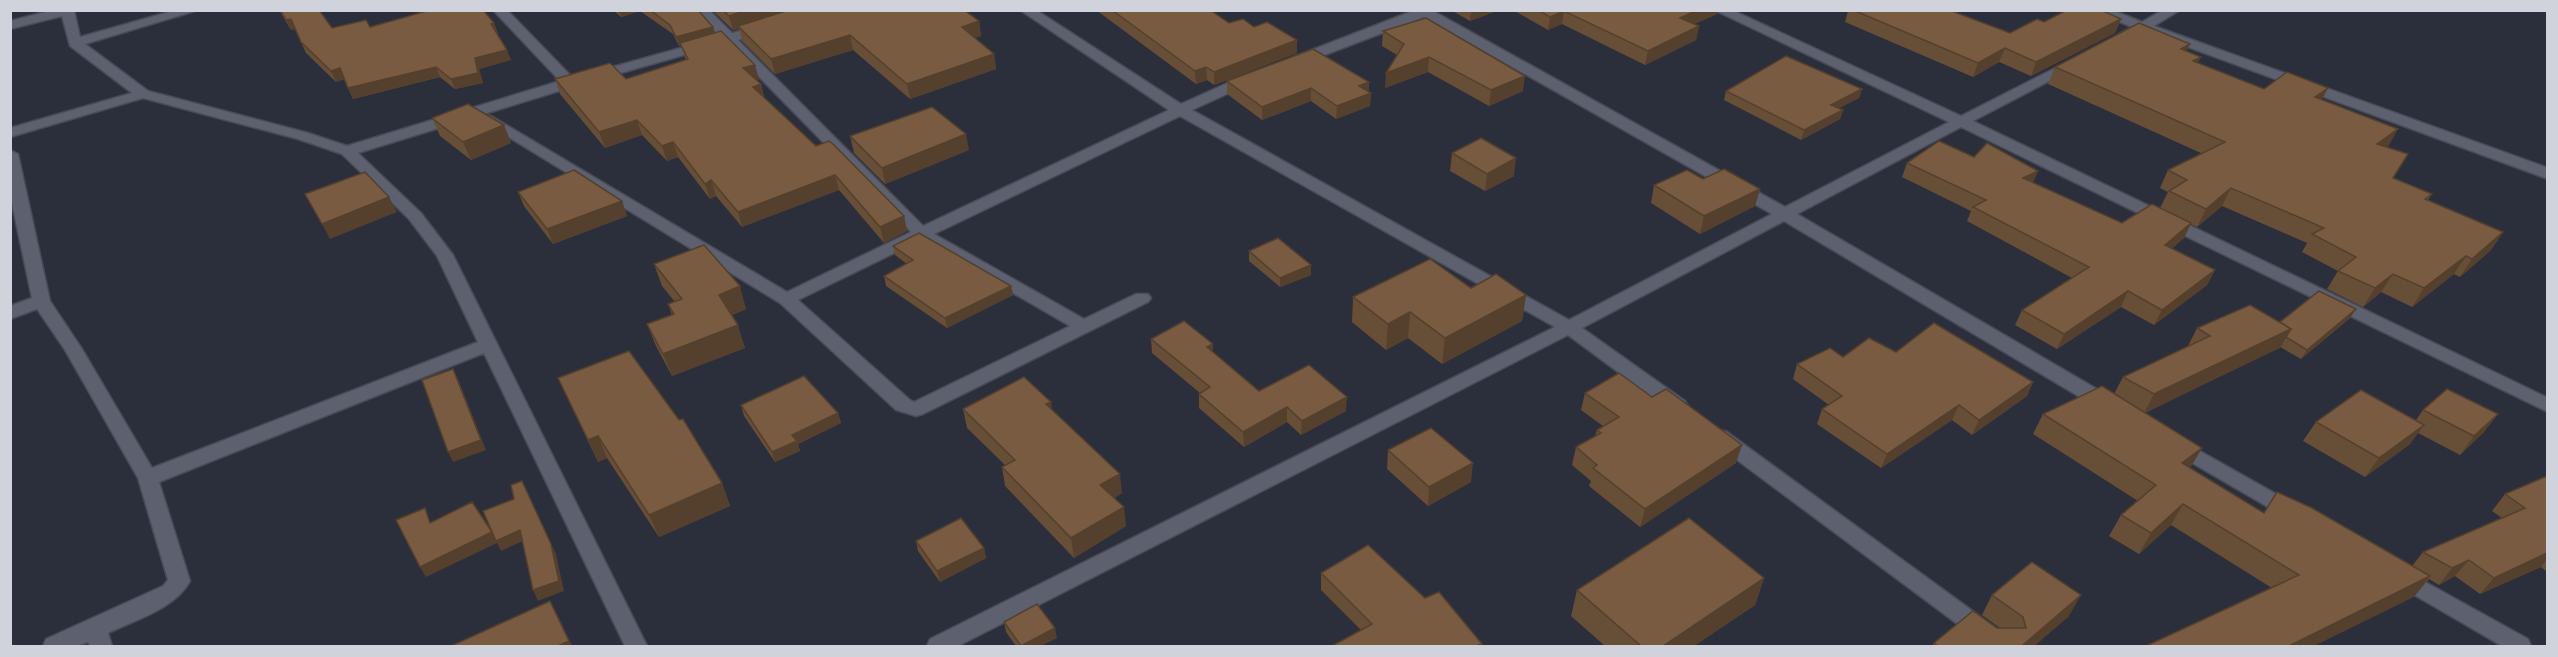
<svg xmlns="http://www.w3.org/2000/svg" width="2558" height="657" viewBox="0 0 2558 657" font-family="'Noto Serif',serif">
<rect width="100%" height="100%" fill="#2b2e3b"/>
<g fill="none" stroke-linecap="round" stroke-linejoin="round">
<defs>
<g id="minor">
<path d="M53,10h21l6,27 96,-27h22l-113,34 63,47 160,42 39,13 213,-65 -67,-71h14l66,68 147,-41 -25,-27h14l23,23 31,-8 5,1v6l-30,8 185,186 246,-116 -149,-100h16l145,94 62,-28h10v6l-61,28 377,210 203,-106 -348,-197 -123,47h-10v-6l124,-48h21l-1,2 350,195 164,-85 -235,-112h18l229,106 112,-57 7,4 -2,3 -105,55 575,277v14l-587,-285 -164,87 317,185 3,5 -3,5h-14l-316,-188 -202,107 103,73 3,5 -3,5h-14l-103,-76 -610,311h-31l3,-7 625,-312 -375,-211 -246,118 150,85 52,-25h12l3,4 -3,4 -225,112 -7,2 -20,-6 -116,-107 -301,-184 2,-3h10l296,176 124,-60 -185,-189 -151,43 -217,67 63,60 32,42 194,391h-22l-141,-293 -325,129 31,99c-15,28 -55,39 -82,52l4,13h-22l-2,-4 -11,4h-34l3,-7 117,-53 5,-6 -30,-102 -73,-128 -28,-41 -27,10v-13l22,-8 -22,-104v-44l8,4 32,147 32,48 70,119 326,-126 -41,-86 -28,-37 -67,-65 -44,-15 -155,-41 -133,39v-9l122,-35 -62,-47 -8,-30 -52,13v-8zM921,240l149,86 -156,76 -4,-2 -112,-100z"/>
<path d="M2092,10h20l30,12 21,-12h17l-26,16 394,142v11l-404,-148 -15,9h-10v-6l13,-7z"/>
<path d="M1720,430l7,2 284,207 3,7h-27l-274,-204 -3,-5 3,-5z"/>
<path d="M2175,437l126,71 3,5 -3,5 -7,3 -7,-3 -119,-69 -3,-5 3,-5z"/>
<path d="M2400,568l128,71 3,7h-29l-110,-64 -3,-6 3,-6z"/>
</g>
</defs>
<use href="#minor" stroke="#484b56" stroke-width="3"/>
<use href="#minor" fill="#5c606f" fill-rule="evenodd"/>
</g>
<g fill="#674e37">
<path d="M279,10h40l13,18 162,-5 4,11h-1l14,26 -32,9 4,14 -28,6 -15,-12 -87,22 -9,-20 -8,3 -30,-29 -11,-24 -4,1z"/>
<path d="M613,10h85l15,17 2,6 44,46 -3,1 5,4 3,13 52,49 88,70 3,15 -23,12 -45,-53 -97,37 -26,-31 -6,3 -32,-42 -11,4 -25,-26 -37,13 -45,-54 -5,-15h71l60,-19 -5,-14h-2l-6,-12 -33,-23 -19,6z"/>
<path d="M712,10h252l15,11 2,15 -6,2 19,16 2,15 -86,30 -57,-49 -78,24 -33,-33 -3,-12 -6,1z"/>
<path d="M1096,10h114l19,13 25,4 43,26 -83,32 -7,-5 -11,4z"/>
<path d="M1451,10h48l-29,11z"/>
<path d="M1513,10h205l-1,4 -23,10 5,2 -3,14 -51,25 -83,-41 -14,6z"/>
<path d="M1846,10h103l61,23 34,-11 77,-3 -6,14 -84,43 -32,-14 -26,15 -128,-55 3,-11z"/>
<path d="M1383,31l140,60 -34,15 -61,-34 -43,16 12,-33 -15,-9z"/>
<path d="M2187,51l11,12 66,26 57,11 67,47h-1l7,31 38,16 -4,6 75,32 -12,18 -31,27 -6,-3 -42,33 -31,-15 -18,15 -36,-18 11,-18 -36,-19 5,-9 -85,-37 -25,21 -6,-3 -7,14 -13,11 44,21 -8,15 -53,40 -33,-18 -64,42 -42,-24 7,-15 50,-32 -105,-57 4,-10 -69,-34 5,-14 67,-6 64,14 -5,11 89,41 38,-15 8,-16 -8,-4 8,-18 35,-16 -155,-70 7,-17z"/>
<path d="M1227,81l142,11 2,1 -1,13 -34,13 -25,-18 -49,19 -35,-26z"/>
<path d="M1862,89l-3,9 -20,10 4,2 -3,9 -39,21 -77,-40 2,-9z"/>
<path d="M432,118l72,7 7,18 -40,17 -31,-24z"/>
<path d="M850,136l119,14 -84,34 -31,-31z"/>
<path d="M1452,153l62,23 -29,15 -35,-20z"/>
<path d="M1654,185l106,4 -5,17 -55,28 -49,-31z"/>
<path d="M518,192l104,9 5,15 -74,28 -29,-38z"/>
<path d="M893,246l118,40 2,9 -66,33 -61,-42 -2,-10 23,-12 -12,-9z"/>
<path d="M1249,251l62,24 -31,12 -31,-26z"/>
<path d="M654,264l92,45 -14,6 13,33 -73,28 -16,-30 -9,-22 25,-9 -4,-11 7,-2 -13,-16z"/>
<path d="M1471,288l55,7 -4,26 -80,43 -34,-26 -22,12 -34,-28 1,-25z"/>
<path d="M2356,309l-6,9 -49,41 -21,-12 -135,66 57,35 -12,20 74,45 148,53 11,-14 79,-34 -10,-7 13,-17 42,-18v96l-6,-5 -61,27 -25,-18 -16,9 -10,-6 -15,18 -142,-9 -101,-63 -32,29 -30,-18 12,-21 17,-14 -105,-67 10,-20 71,-20 9,-17 65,-31 9,-18 83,-6z"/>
<path d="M1151,339l62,13 46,39 87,20 -45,24 -14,-13 -43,25 -45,-39v-14l1,-1 -48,-40z"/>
<path d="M1896,352l137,30 -6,14 -55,39 -20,-15 -71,48 -64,-44 5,-15 7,-4 -36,-26 4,-15 46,-7z"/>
<path d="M558,378l164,105 8,23 -71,31 -52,-79 -9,4z"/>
<path d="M1585,393l151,70 -96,64 -51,-41 2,-5 -19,-16 4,-18 19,-11 2,-6 6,-4 -22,-16z"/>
<path d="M741,405l97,8 3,10 -43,21 2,7 -25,11 -31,-46z"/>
<path d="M963,409l89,1 70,83 -8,5 12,28 -52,32 -69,-72 -3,-19 3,-2 -38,-37z"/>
<path d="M2423,410l75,4 -15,19 -23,22 -42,-22 -8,11 -45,33 -62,-36 13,-19 100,-2z"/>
<path d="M1388,450l83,32 -43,24 -41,-37z"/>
<path d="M916,541l68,7 2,10 -46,24 -22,-31z"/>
<path d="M1321,573l104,25 57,46v2h-150l29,-16 -40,-40z"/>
<path d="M1764,578l-9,27 -61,41h-89l-34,-30 6,-26z"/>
<path d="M1992,595l77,21 -35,30h-102l2,-3 66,-15 -18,-13z"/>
<path d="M1004,622l53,16 -17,8h-24l-10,-14z"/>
</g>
<g fill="#54402d">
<path d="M618,10h22v1l-19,6z"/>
<path d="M747,10h56l-65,16 1,3 -6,1 -4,-14z"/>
<path d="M1477,10h22l-29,11 1,-8z"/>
<path d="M1697,10h21l-1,4 -40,17 3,-13z"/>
<path d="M1564,11l-2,13 -14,6 2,-13z"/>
<path d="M291,19l5,10 -5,1 -5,-10z"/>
<path d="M2121,19l-6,14 -84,43 5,-14z"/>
<path d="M979,21l2,15 -17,6 -2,-15z"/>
<path d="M494,23l4,11h-3l-4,-10z"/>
<path d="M1699,26l-3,14 -51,25 3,-14z"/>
<path d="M713,27l3,9 -37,10 -3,-9z"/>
<path d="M850,35l3,15 -78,24 -4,-15z"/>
<path d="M1297,40v13l-83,32v-13z"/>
<path d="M2190,44l-8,17 -1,-12z"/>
<path d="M2005,48l-6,14 -26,15 5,-14z"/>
<path d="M507,50l4,10 -32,9 4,14 -28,6 -4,-10 24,-21z"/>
<path d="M994,54l2,15 -86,30 -3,-15z"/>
<path d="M1429,57l-1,15 -43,16 1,-15z"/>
<path d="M2201,57l-8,16v-12z"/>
<path d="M755,65l4,14 -12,4 -4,-15z"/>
<path d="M436,67l4,10 -87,22 -5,-11z"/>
<path d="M1206,67l1,13 -11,4 -1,-13z"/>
<path d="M340,68l5,11 -9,3 -5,-11z"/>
<path d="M1525,76l-2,15 -34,15 2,-16z"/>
<path d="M1369,82v12l2,-1 -1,13 -34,13 1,-13 22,-20z"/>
<path d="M761,84l3,15 -11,-12z"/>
<path d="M1311,88v13l-49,19v-13z"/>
<path d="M2328,88l-9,17 -4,-8z"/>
<path d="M1862,89l-3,9 -31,16 3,-9z"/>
<path d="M1843,110l-3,9 -39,21 3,-10z"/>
<path d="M637,120l5,15 -37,13 -6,-16z"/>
<path d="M504,125l7,18 -40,17 -8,-18z"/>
<path d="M2398,129l-10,18 -22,14 11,-17z"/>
<path d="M966,134l3,16 -84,34 -3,-16z"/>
<path d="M673,142l5,15 -11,4 -5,-15z"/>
<path d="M1516,158l-2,18 -29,15 2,-17z"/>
<path d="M2038,171l-6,14 -9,-7z"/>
<path d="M835,175l4,15 -97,37 -4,-15z"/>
<path d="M711,180l5,16 -6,3 -5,-15z"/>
<path d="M2231,188l-9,18 -25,21 9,-18z"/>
<path d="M1760,189l-5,17 -55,28 4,-18z"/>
<path d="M389,197l8,15 -67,27 -8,-15z"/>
<path d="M622,201l5,15 -74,28 -6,-15z"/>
<path d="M904,216l3,15 -23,12 -4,-16z"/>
<path d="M2191,223l-7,15 -26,23 7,-16z"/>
<path d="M2503,232l-12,18 -31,27 12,-18z"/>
<path d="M2466,256l-12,18 -42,33 12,-19z"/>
<path d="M1311,265v10l-31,12v-9z"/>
<path d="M2215,270l-8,15 -53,40 8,-15z"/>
<path d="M2393,274l-12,18 -18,15 12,-19z"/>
<path d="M740,286l6,23 -20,9 -7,-23z"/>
<path d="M1011,286l2,9 -66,33 -2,-10z"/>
<path d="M2128,291l-7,16 -64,42 7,-15z"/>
<path d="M1526,295l-4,26 -80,43 3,-26z"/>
<path d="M2356,309l-6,9 -49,41 6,-9z"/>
<path d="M1410,312l-2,26 -22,12 2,-26z"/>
<path d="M738,325l7,23 -73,28 -9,-22z"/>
<path d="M2291,329l-11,19 -136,65 10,-19z"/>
<path d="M1213,344v14l-6,-11z"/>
<path d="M453,369l5,10 28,71 -33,12 -5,-10z"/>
<path d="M2033,382l-6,14 -55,39 7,-15z"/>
<path d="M1347,397l-1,14 -45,24 1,-14z"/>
<path d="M1051,402l3,19 -8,-17z"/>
<path d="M1959,405l-7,15 -71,48 6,-14z"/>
<path d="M1287,407v15l-43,25 -1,-15z"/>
<path d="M838,413l3,10 -43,21 2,7 -25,11 -3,-10 20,-17z"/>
<path d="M2498,414l-15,19 -23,22 14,-19z"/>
<path d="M2424,425l-14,19 -45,33 14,-19z"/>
<path d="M598,436l9,22 -9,4 -10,-22z"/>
<path d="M1742,445l-6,18 -96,64 5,-18z"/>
<path d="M2202,448l-12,20 -8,-5z"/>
<path d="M1473,463l-2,19 -43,24 1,-19z"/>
<path d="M1120,474l2,19 -19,11 -3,-19z"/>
<path d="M722,483l8,23 -71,31 -10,-22z"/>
<path d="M527,491l29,63 8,37 -26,10 -5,-11z"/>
<path d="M2183,504l-12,21 -32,29 12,-21z"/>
<path d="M1124,507l2,19 -52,32 -3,-20z"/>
<path d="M520,530l5,10 -24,11 -4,-8 -71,34 -6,-10 72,-35z"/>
<path d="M984,548l2,10 -46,24 -3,-11z"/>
<path d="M2547,553v6l-6,8 -61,27 14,-16z"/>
<path d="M2469,560l-14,16 -16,9 13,-17z"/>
<path d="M2430,576l-16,21 -100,49h-25z"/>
<path d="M1764,578l-9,27 -61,41h-31z"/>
<path d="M2081,595l-12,21 -35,30h-11z"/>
<path d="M550,601l10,19 12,26h-14z"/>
<path d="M1055,628l2,10 -17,8h-19z"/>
</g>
<g fill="#785b40" stroke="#54402d" stroke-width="1.5">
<path d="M280,10h39l13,18 34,-8 4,7 60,-17h53l11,13 -3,1 16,26 -32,8 3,15 -27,6 -15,-12 -88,21 -8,-20 -9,3 -30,-29 -10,-23 -5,1z"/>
<path d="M650,10h48l15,17 -37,10 -6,-12z"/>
<path d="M723,10h24l-18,6z"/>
<path d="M789,10h175l15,11 -17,6 32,27 -87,30 -57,-49 -79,24 -33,-33z"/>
<path d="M1112,10h98l19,13 14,-4 11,8 13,-5 30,18 -83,32 -8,-5 -11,4z"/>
<path d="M1538,10h159l-17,8 19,8 -51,25 -84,-40 -14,6z"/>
<path d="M1853,10h96l61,23 27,-14 7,3 23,-12h34l20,9 -85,43 -31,-14 -27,15z"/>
<path d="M1426,18l99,58 -34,14 -62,-33 -43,16 18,-29 -21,-13z"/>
<path d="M2139,23l51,21 -9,5 20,8 -8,4 71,28 23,-17 41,16 -13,9 83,32 -21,15 31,10 -15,24 39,16 -7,5 78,33 -31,27 -6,-3 -42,32 -31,-14 -18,14 -37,-17 18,-14 -44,-23 12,-6 -93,-40 -25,21 -37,-18 18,-11 -19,-10 57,-28 -170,-75z"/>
<path d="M721,31l34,34 -12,3 18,16 -8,3 63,59 13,-5 4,3 71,72 -24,11 -45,-52 -97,37 -27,-32 -6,4 -32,-42 -11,4 -25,-26 -38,12 -44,-53 55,-16 16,16 62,-20 -8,-16z"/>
<path d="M1313,49l56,33 -10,4 12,7 -34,13 -26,-18 -49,19 -35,-26z"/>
<path d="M1786,56l76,33 -31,16 12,5 -39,20 -78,-39z"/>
<path d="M468,104l36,21 -41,17 -31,-24z"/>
<path d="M932,107l34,27 -84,34 -32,-32z"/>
<path d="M1481,138l35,20 -29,16 -35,-21z"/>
<path d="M1939,141l35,16 13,-14 51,28 -15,7 99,45 30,-19 39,19 -26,22 50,25 -53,40 -34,-19 -64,43 -42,-24 67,-43 -116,-60 13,-7 -79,-37z"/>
<path d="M1724,169l36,20 -56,27 -50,-31 33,-15 16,9z"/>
<path d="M574,170l48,31 -75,28 -29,-37z"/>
<path d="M365,172l24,25 -67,27 -17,-30z"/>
<path d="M919,233l92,53 -66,32 -61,-42 29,-16 -20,-14z"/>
<path d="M1278,238l33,27 -31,13 -31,-27z"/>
<path d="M704,245l36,41 -21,9 19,30 -75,29 -16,-30 27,-10 -6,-10 14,-5 -28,-35z"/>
<path d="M1430,259l41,29 25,-14 30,21 -81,43 -35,-26 -22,12 -35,-27z"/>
<path d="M2319,291l37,18 -49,41 -21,-13 5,-8 -11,-7z"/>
<path d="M2250,305l41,24 -137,65 -31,-17 87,-41 -13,-8z"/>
<path d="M1184,321l29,23 -6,3 52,44 50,-26 38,32 -45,24 -15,-14 -44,25 -44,-38 11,-7 -59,-48z"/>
<path d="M1934,323l99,59 -54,38 -20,-15 -72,49 -65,-45 20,-13 -45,-32 33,-16 13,9 26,-19 27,14z"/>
<path d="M629,351l50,69 4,-1 39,64 -73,32 -51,-79 -10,4 -30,-62z"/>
<path d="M453,369l28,71 -33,12 -26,-72z"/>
<path d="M1619,373l33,24 14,-8 76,56 -97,64 -52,-41 4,-3 -21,-18 25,-14 -4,-3 22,-13 -34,-24z"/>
<path d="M804,376l34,37 -46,22 5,6 -25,11 -31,-47z"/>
<path d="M1024,377l27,25 -5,2 74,70 -20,11 24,22 -53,31 -69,-71 13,-7 -52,-51z"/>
<path d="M2102,386l100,62 -20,15 82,50 13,-21 35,16 118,68 -141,70h-143l153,-71 -116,-71 -32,29 -30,-18 35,-30 -113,-71z"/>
<path d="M2447,389l51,25 -24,22 -51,-26z"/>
<path d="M2361,390l63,35 -45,33 -63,-36z"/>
<path d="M1431,428l42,35 -44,24 -41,-37z"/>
<path d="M2547,476v77l-53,25 -25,-18 -17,8 -29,-16 102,-44 -20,-14z"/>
<path d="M522,481l29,63 8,37 -26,9 -13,-60 -24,11 -13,-30 31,-12 -3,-14z"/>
<path d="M472,502l20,30 -72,35 -24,-47 29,-12 5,15z"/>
<path d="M961,518l23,30 -47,23 -21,-30z"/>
<path d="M1689,518l75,60 -101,68h-22l-64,-56z"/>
<path d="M1368,545l57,53 14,-6 43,52 -6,2h-144l40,-22 -51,-51z"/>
<path d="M2032,562l49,33 -58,50 3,1h-88l-4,-3 39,-32 24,17h29l-3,-11 -31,-22z"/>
<path d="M550,601l19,40 -11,5h-107z"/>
<path d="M1037,604l18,24 -34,18 -17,-24z"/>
</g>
<rect width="2558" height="657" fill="none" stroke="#d0d3db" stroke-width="24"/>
</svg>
